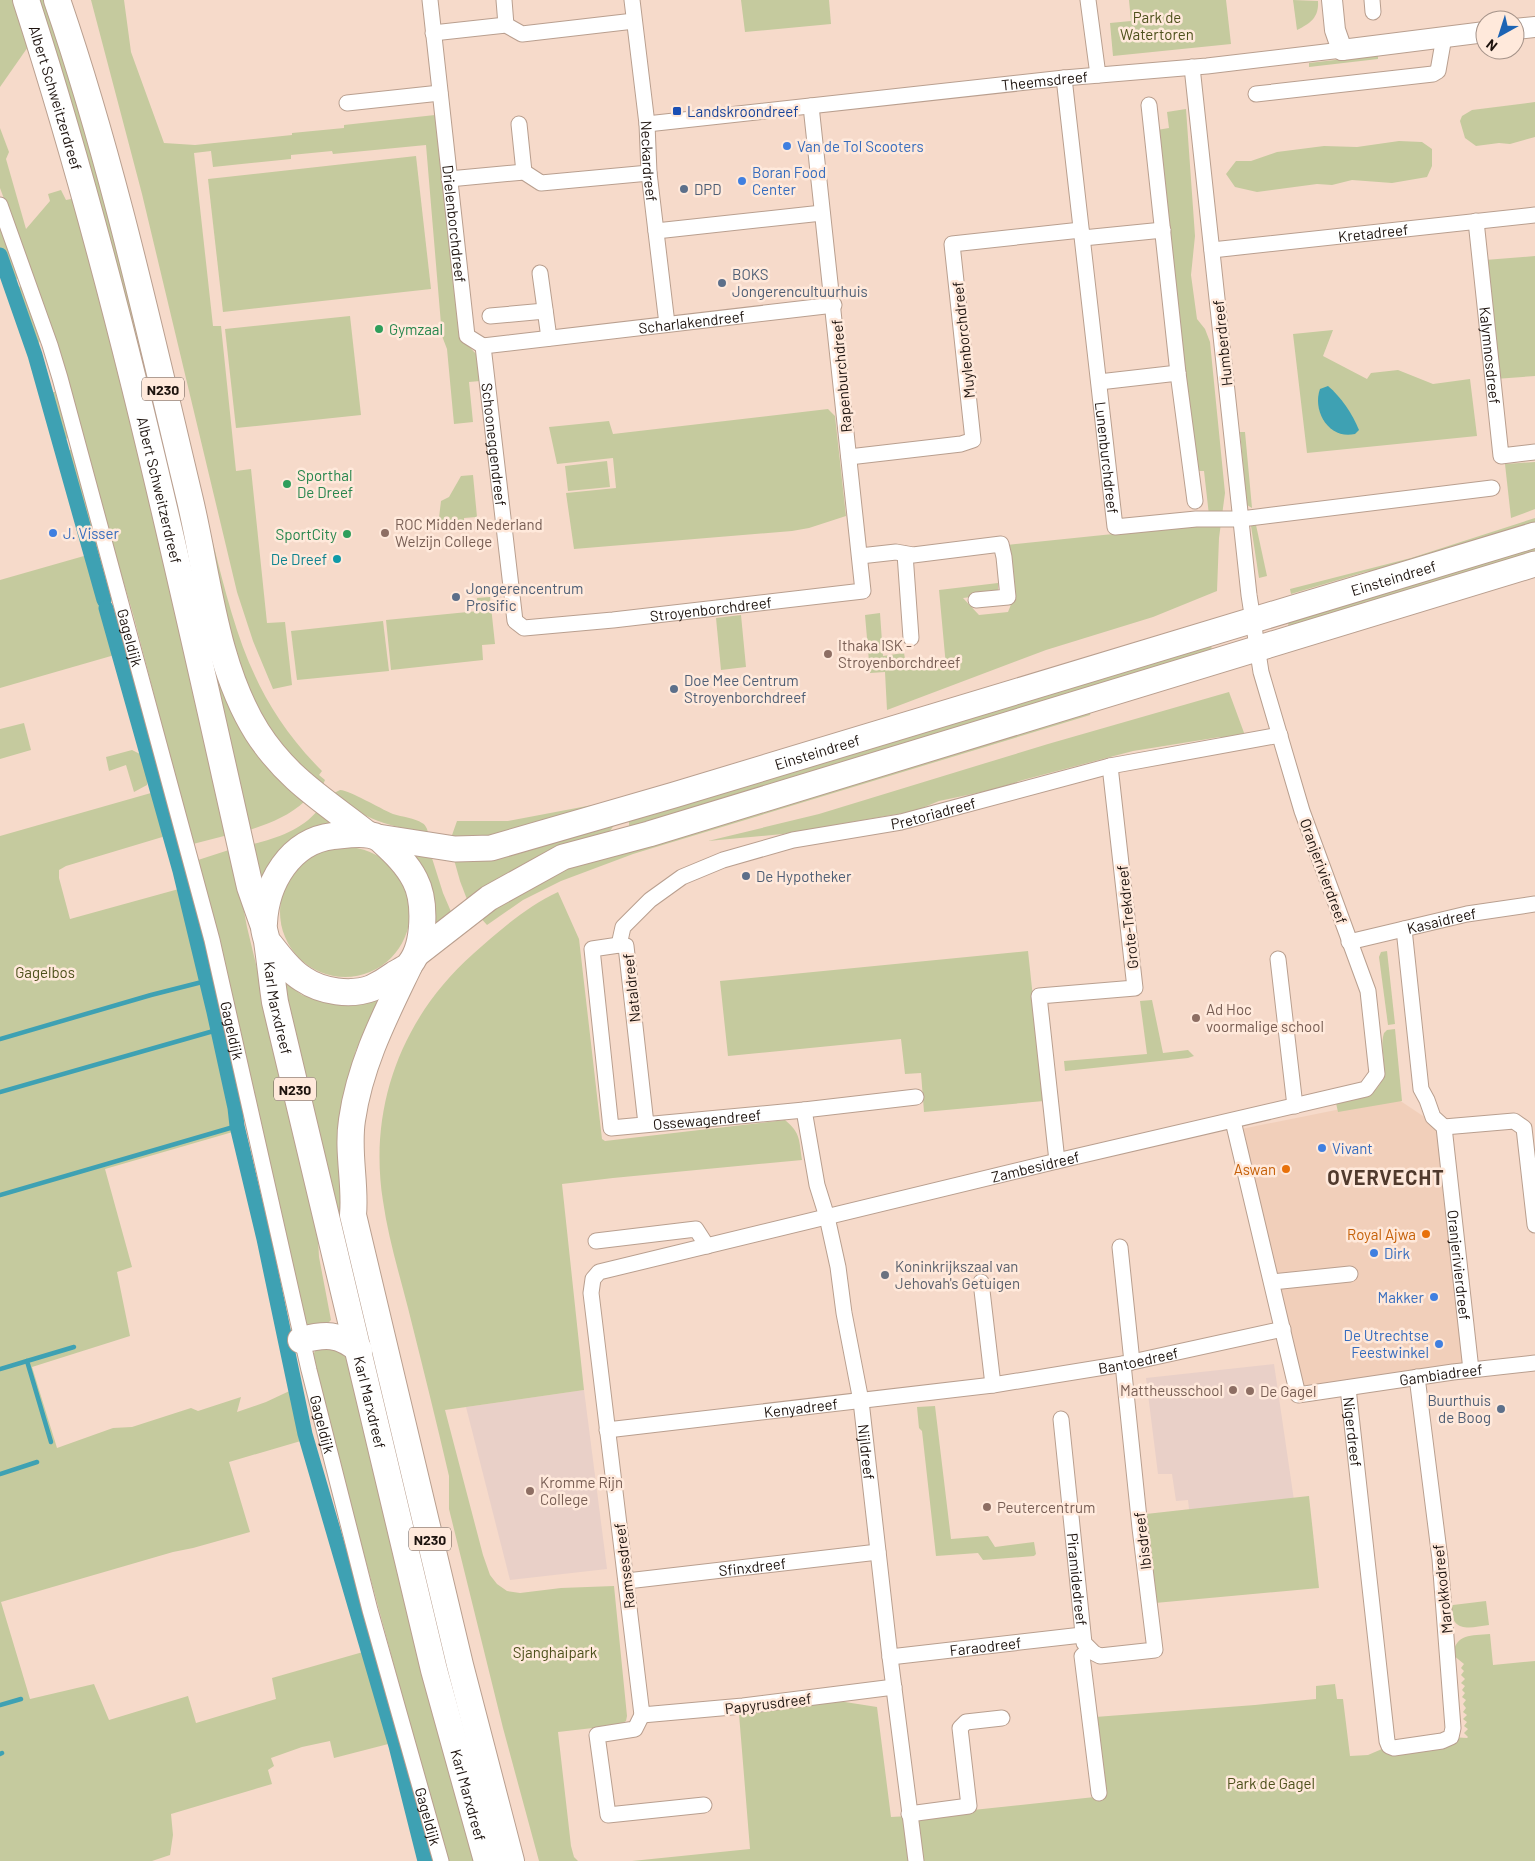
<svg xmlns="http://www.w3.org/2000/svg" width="1535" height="1861" viewBox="0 0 1535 1861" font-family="Barlow,sans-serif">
<rect width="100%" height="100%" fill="#f6daca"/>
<path fill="#f1cfba" d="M1396,1098l36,24 6,7 25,236 -161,23 -61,-259z"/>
<g fill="#e9d0c8">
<path d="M1274,1364l21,143 -105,11 -2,-18 -12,1 -4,-27h-14l-12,-96z"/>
<path d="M584,1390l23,179 -97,11 -44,-173z"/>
</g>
<g fill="#c5ca9e">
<path d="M0,0h15l15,44 -30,43z"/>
<path d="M32,0h12l36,109 40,148 92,392 93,152c-17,16 -37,23 -59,30z"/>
<path d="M91,0h33l7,52 33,91 31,2 97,-10v-2l52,-5v-3l91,-10 25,219 5,8 11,12 4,27 -11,1 4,40 -19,2 -7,-75 -5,-13 -16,-191 -93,9 -1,-3 -41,4v4l-78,8 -2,-16 -17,2 19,173h8l15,145 15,-2 16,154 18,-1 7,63 -19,4 -20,-48 -16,-49 -95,-398z"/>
<path d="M741,0h88l2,24 -86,8z"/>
<path d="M1129,0h97l5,44 -118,12 -3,-33 21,-2z"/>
<path d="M1293,0l25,1c1,16 -7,22 -21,29z"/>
<path d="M1378,55v4l-69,8v-4z"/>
<path d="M1535,102v35l-25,7 -11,-1 -23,3 -11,-8 -5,-17 2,-5 10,-6z"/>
<path d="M104,106c26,93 51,187 73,282 12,50 23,100 35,151 23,92 40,162 110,232l-3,4 6,5 -4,9 -46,-46 -33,-64z"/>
<path d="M1186,109l9,127 -4,39 6,44 8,10 5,13 15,151 -6,45 -2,53 -64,26 -107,33 -159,60 -2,-38 -15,1 -5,-58 15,-2 3,43 21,-3 3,17 39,-4 -7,-76 59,-7v11l-35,4 16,17 29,-3 4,-10 -5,-57 203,-21 -6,-53h-9l-38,-341 12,-2 -2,-16z"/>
<path d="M0,128l9,24 -3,7 20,70 24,-28 -2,-7 13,-4 5,10 10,-2 21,81 131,556 -35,9 -60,-230 -25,-85 -88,-287 -20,-54z"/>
<path d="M1399,141l23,1 10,7v17l-5,11 -35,6 -40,-3 -20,5 -15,-1 -60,8 -22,-5 -9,-13 10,-13h15l26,-9 47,-6 33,1z"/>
<path d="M416,156l15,133 -208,23 -15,-133z"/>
<path d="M0,225l19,52 -3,3 -4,1 -12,-33z"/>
<path d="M1535,256v120l-40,3 -10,-119z"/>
<path d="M22,286l18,55 -5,7 -21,-60z"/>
<path d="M350,316l11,99 -125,13 -11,-99z"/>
<path d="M1333,330l-10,26 44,23 4,-6 27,-3 35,14 37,-5 7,57 -170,17 -14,-119z"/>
<path d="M48,392h7l14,45 -7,5z"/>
<path d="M828,409l7,7 11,100 -37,12 -17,3 -218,18 -8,-56 50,-5 -3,-30 -56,6 -8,-37 60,-6 4,13z"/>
<path d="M1240,432h5l7,76 -5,-3z"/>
<path d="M66,450h7l20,75 -6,4 -21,-73z"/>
<path d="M607,461l3,26 -42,4 -3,-25z"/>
<path d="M1535,462v47l-24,9 -6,-54z"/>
<path d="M473,475l4,42 -13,1v9l-16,2 -10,-3 3,-25 8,-4 12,-21z"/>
<path d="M1535,518v6l-122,40 -48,8 -74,22 -1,-5 121,-31z"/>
<path d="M1256,525l11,51 -8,2 -8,-52z"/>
<path d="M90,542h6l16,49 -5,6z"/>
<path d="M1535,543v15l-246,75 -1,-12z"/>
<path d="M91,554l27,100 -118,34v-108z"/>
<path d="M490,597l5,47 -13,1 1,15 -92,10 -5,-50 92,-9 -1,-13z"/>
<path d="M114,610h2l14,53 -5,5 -14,-55z"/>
<path d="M741,615l5,52 -25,3 -5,-52z"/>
<path d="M383,621l6,50 -92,9 -6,-49z"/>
<path d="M1210,641l2,9 -505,159 -78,17v-7z"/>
<path d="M1229,692l21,57h-13l-17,-12 -87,14 -110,29 -27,9 -57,12 -24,10 -132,23 -75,7 111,-27 229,-70z"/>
<path d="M1093,705l-3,10 -457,139 -72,27 -38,19 -36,25 -9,-10 63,-37 69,-25z"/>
<path d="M24,723l7,27 -31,9v-30z"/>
<path d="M144,736h5l3,4 27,97 -6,1z"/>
<path d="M132,750l10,5 6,21 -1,9 -13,7 -8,-27 -17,6 -3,-14z"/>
<path d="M340,790c11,1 39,18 53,24 9,3 22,4 29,9 4,2 5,6 6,9 -39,-5 -64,-12 -94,-39z"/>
<path d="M158,791l11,44 -103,31 -7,4v8l11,41 116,-32 25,92 32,150 -138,40 27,98 -15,5 13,64 -98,31 25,81 56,-20 19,-1 59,-19 7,3 43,-14 -4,15 29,-10 32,-15 13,51 -82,24 21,70 -57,16 -20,4 -172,50 29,97 64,-15 15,36 79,-24 8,27 80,-24 -4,-21 98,-28 26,92 -62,16 -4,-17 -28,6 -31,11 3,8 -6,4 4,14 -101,30 2,21 -3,20 -18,6h-152v-1025z"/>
<path d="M603,803l-85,31 -67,4 6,-17h51z"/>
<path d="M318,810l17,10 -75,66 -11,-41c25,-6 52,-14 69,-35z"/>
<path d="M615,824l-5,7 -142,71 -8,-21 -7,-25z"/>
<circle cx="345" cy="912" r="65"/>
<path d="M232,849l15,78 70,291 2,39 12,63 -5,5 -21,1 -60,-276 -47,-190z"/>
<path d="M412,853l19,2 12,38 9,21 -17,16c-1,-9 0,-18 0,-27 -1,-18 -15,-35 -23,-50z"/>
<path d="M558,892l21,47 23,200 3,2 180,-21c16,13 14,21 17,40l-189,18 -51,6 22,206 -139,20 38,145 7,20 7,9 10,7 13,2 41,-5 53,-2 13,130 -1,5 -7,4 -61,7 13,114 3,11 4,4h-39l-36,-133 -54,-219v-33c-13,-56 -27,-112 -41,-168 -9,-35 -20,-71 -25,-107 -15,-94 19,-184 90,-247 26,-23 53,-47 85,-62z"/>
<path d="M1028,951l16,150 -120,11 -3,-39 -16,1 -4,-35 -173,17 -8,-75z"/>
<path d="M1387,951l8,73 -7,1 -9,-68 2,-5z"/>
<path d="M286,983l16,12 19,6 61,-5 -26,54 -9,36 -6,49 152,726 -212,-877z"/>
<path d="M1152,1000l11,53 25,-3 6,6 -6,2 -123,13 -1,-10 83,-7 -7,-53z"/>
<path d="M1395,1029l7,72 -64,11 -2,-9c28,-6 50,-7 48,-42 -1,-9 -3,-19 0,-28l3,-3z"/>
<path d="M329,1342l22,14 125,505h-29c-45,-168 -92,-336 -135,-504l6,-12z"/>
<path d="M935,1406l16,133 37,-3 7,11 39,-5 2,12 -2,2 -51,4 -5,-7 -42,3 -14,-125 -3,-3 -2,-21z"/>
<path d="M1309,1496l10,92 -164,15 -9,-89z"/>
<path d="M1486,1601l3,24c-20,3 -38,8 -38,-19l2,-1z"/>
<path d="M1490,1634l3,31 42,-4v200h-903l118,-12 -11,-135 74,-17 64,10 14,110 35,-2 178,-19 -9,-79 160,-12 61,-6v-13l19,-2 2,15h6l7,57 18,-1 21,-9 62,-9 16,1 1,-1 -4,-4 4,-4 -4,-3 3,-4 -4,-3 4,-4 -4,-3 3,-4 -3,-4 3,-4 -4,-3 3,-4 -3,-3 3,-4 -4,-3 4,-4 -4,-4 3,-4 -3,-3 3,-4 -11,-9c3,-22 18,-19 37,-21z"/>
</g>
<path fill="#3ea1b3" d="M1328,386c13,11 24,27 31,44l-4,4c-26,6 -43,-23 -35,-45z"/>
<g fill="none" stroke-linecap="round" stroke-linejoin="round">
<g stroke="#3ea1b3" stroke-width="4.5">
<path d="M0,1039l151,-44 55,-14"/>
<path d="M0,1092l217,-62"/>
<path d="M0,1195l237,-69"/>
<path d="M0,1369l27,-8"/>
<path d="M51,1442l-24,-81 47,-14"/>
<path d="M0,1474l37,-12"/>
<path d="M0,1705l21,-6"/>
<path d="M0,1754l2,-1"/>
</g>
<g stroke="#3ea1b3" stroke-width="15">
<path d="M0,255l35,100 69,245"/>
<path d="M106,608l74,263 34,141 21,96 2,18 27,113 41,195 91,312 29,115"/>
</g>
<defs>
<g id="minor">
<path id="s1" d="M430,0l37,336 16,10"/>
<path d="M504,0l2,25"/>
<path id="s2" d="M632,0l15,124 2,49 18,151"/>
<path d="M1088,0l10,75"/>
<path d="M1372,0l1,12"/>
<path d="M433,33l73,-8 16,9 112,-13"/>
<path id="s3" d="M1064,78l51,449 81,-8h45l251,-31"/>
<path d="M1256,94l177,-20 5,-3 6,-34"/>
<path d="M347,103l93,-10"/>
<path d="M1149,105l29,268 17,128"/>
<path d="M519,124l5,48"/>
<path id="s4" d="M647,124l417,-46 143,-12 135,-16"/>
<path d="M449,179l75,-7 17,11 108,-10"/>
<path id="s5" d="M0,205l50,140 10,33 152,562 97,430 61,240 71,251"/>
<path id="s6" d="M1476,221l25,235 34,-4"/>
<path d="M656,231l166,-18"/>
<path d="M1083,238l80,-8"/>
<path id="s7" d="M1212,250l323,-35"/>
<path d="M540,273l9,65"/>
<path d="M490,316l55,-5"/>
<path id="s8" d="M483,346l32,275 9,7 89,-8 250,-29 -52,-485"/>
<path id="s9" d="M483,346l351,-41"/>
<path d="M1099,382l79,-9"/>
<path d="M849,457l112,-13 12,-4 -21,-196 129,-14"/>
<path d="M905,554l6,84"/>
<path d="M860,556l36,-4 17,3 88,-11 3,13 4,40 -32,3"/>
<path id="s10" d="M1404,929l17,160 6,11 6,17 11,10 27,243"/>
<path id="s11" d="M1349,942l118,-28 68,-10"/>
<path id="s12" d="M619,945l4,-18 27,-27 32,-23 41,-17 70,-20 108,-18 209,-56 170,-31"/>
<path d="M1278,959l17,147"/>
<path id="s13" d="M804,1110l13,75 10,32 11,50 6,46 17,88 29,256 26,204"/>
<path id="s14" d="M1233,1121l65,274 155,-23 82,-9"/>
<path id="s15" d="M646,1124l-20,-178 -7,-1 -27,4 19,179 193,-18 112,-13"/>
<path d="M1444,1127l70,-6 10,7 11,97"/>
<path d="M1057,1161l-18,-165 96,-8 -25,-222"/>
<path d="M596,1241l100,-12 11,17"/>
<path d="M1120,1247l12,115"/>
<path d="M981,1282l12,103"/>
<path d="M1272,1282l78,-8"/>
<path id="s16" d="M1348,1388l39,353 2,5 5,2 48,-7 9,-4 2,-9 -13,-169 -23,-182"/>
<path id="s17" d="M1061,1419l23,224 10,10 6,3 55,-6 -15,-122 -17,-164"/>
<path id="s18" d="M607,1430l386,-45 130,-21 160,-35"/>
<path id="s19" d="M627,1581l251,-29"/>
<path d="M1089,1649l-7,7 17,137"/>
<path id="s20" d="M890,1657l192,-22"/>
<path id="s21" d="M894,1687l-151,19 -101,9 -51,-422 2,-14 6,-7 458,-111 309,-72 11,-15 -9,-83 -66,-180 -41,-139 -12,-77 -57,-528"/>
<path d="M642,1715l-7,14 -38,6 11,80 96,-10"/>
<path d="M909,1814l60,-8 -9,-78 6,-6 36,-4"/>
</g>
<g id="tertiary">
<path d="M1332,0l3,30 7,20"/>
<path d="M1515,29l20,-2"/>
<path d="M1342,50l143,-18"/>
</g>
<g id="primary">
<path id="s22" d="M378,837l77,12 36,-1 183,-53 861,-260"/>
<path d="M417,954l72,-56 74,-41 86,-23 886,-270"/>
</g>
<g id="trunk">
<path id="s23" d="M26,0c94,290 157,590 224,887l13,37"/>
<path d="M57,0c56,163 93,333 133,500 18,76 25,165 67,232 30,47 68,69 110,102"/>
<path id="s24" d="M267,941c11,13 21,29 36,38 19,13 48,17 69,9 8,-4 16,-9 23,-14 5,-3 12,-6 15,-10 15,-19 16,-63 5,-84 -8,-16 -21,-28 -34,-40 -11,-10 -35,-5 -48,-4 -43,5 -67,47 -69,87 -1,6 2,13 3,18 3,20 5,41 8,61l159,668 53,191"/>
<path d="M409,966c-24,50 -49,98 -57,154 -5,32 4,64 1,95l107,450 51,196"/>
<path d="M301,1340c24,-6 38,-7 58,10"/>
</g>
</defs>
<use href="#minor" stroke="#b99f8f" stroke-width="17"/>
<use href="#tertiary" stroke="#b99f8f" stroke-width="22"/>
<use href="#primary" stroke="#b99f8f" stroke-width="27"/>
<use href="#trunk" stroke="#b99f8f" stroke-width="28"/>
<use href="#minor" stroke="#fff" stroke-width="15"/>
<use href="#tertiary" stroke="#fff" stroke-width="20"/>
<use href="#primary" stroke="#fff" stroke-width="25"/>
<use href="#trunk" stroke="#fff" stroke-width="26"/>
</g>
<rect fill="#1a4fb4" stroke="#ffe9db" stroke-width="2" x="672" y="106" width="10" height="10" rx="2.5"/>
<g fill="#3f7fe0" stroke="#ffe9db" stroke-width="2">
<circle cx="787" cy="146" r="5"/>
<circle cx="742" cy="181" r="5"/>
<circle cx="53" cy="533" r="5"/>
<circle cx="1322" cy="1148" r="5"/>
<circle cx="1374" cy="1253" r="5"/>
<circle cx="1434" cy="1297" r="5"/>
<circle cx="1439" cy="1344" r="5"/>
</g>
<g fill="#5c6f8a" stroke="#ffe9db" stroke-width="2">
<circle cx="684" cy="189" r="5"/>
<circle cx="722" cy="283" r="5"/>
<circle cx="456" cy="597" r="5"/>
<circle cx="674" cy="689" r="5"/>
<circle cx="746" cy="876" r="5"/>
<circle cx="1501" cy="1409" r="5"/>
</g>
<g fill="#2e9e5b" stroke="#ffe9db" stroke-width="2">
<circle cx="379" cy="329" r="5"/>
<circle cx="287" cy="484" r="5"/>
<circle cx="347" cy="534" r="5"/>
</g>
<g fill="#8d6e63" stroke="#ffe9db" stroke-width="2">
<circle cx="385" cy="533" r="5"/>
<circle cx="828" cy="654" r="5"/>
<circle cx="1196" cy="1018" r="5"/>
<circle cx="1233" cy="1390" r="5"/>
<circle cx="1250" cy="1391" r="5"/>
<circle cx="530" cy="1491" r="5"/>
<circle cx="987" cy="1507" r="5"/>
</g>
<circle fill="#0f9aa8" stroke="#ffe9db" stroke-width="2" cx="337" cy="559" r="5"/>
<g fill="#e8710a" stroke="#ffe9db" stroke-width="2">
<circle cx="1286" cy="1169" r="5"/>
<circle cx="1426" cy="1234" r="5"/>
</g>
<circle fill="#6b7280" stroke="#ffe9db" stroke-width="2" cx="885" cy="1275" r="5"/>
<g text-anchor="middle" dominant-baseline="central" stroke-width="5" stroke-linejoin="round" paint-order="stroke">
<g fill="#ffe9db" stroke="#61534c" stroke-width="1">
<rect x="142" y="377.5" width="42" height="23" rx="4"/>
<rect x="274" y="1077.5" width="42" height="23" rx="4"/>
<rect x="409" y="1527.5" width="42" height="23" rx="4"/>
</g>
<g font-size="14" font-weight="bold" fill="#1d130e">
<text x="163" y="389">N230</text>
<text x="295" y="1089">N230</text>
<text x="430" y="1539">N230</text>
</g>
<g font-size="15" fill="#4d501b" stroke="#ffe9db">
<text x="1157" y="17">Park de<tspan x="1157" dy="17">Watertoren</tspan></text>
<text x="45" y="972">Gagelbos</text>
<text x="555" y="1652">Sjanghaipark</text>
<text x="1271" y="1783">Park de Gagel</text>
</g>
<g font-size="15" fill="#1d130e" stroke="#ffe9db">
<text stroke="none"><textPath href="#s4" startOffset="400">Theemsdreef</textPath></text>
<text stroke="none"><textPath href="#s23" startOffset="102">Albert Schweitzerdreef</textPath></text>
<text stroke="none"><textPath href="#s2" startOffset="162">Neckardreef</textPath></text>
<text stroke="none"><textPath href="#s1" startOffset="225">Drielenborchdreef</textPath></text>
<text stroke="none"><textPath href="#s7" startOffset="162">Kretadreef</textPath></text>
<text stroke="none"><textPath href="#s9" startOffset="210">Scharlakendreef</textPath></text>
<text transform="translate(963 340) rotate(-96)">Muylenborchdreef</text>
<text transform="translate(1222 343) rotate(-96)">Humberdreef</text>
<text stroke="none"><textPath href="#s6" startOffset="135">Kalymnosdreef</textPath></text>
<text transform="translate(841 376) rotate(-95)">Rapenburchdreef</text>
<text stroke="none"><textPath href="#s8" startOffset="99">Schooneggendreef</textPath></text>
<text stroke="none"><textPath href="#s3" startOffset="382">Lunenburchdreef</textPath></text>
<text stroke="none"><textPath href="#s23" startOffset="508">Albert Schweitzerdreef</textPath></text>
<text stroke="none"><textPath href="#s22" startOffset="1056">Einsteindreef</textPath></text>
<text stroke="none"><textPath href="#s8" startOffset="476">Stroyenborchdreef</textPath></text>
<text stroke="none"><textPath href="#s5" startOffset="452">Gageldijk</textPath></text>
<text stroke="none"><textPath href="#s22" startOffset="454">Einsteindreef</textPath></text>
<text stroke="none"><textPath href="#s12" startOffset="356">Pretoriadreef</textPath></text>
<text transform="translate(1324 871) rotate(70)">Oranjerivierdreef</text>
<text transform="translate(1127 917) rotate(-96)">Grote-Trekdreef</text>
<text stroke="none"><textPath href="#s11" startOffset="95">Kasaidreef</textPath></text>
<text transform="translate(631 988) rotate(-96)">Nataldreef</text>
<text stroke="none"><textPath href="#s24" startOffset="566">Karl Marxdreef</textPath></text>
<text stroke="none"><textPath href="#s5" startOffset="858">Gageldijk</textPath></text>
<text stroke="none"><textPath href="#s15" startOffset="490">Ossewagendreef</textPath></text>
<text stroke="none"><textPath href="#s21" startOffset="1151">Zambesidreef</textPath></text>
<text stroke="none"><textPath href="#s10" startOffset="345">Oranjerivierdreef</textPath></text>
<text stroke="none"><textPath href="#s18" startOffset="536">Bantoedreef</textPath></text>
<text stroke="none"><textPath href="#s14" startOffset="426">Gambiadreef</textPath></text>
<text stroke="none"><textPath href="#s24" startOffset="971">Karl Marxdreef</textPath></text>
<text stroke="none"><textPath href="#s18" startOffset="195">Kenyadreef</textPath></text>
<text stroke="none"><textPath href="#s5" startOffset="1262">Gageldijk</textPath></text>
<text stroke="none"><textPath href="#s16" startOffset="44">Nigerdreef</textPath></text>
<text stroke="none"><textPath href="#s13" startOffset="348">Nijldreef</textPath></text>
<text transform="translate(1142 1541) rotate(-97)">Ibisdreef</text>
<text transform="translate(624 1566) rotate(-97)">Ramsesdreef</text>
<text stroke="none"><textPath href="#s19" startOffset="126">Sfinxdreef</textPath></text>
<text stroke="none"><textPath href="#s17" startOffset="161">Piramidedreef</textPath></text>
<text transform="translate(1442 1589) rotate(-96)">Marokkodreef</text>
<text stroke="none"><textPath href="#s20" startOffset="96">Faraodreef</textPath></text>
<text transform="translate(768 1703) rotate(-7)">Papyrusdreef</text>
<text stroke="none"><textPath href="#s24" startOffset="1376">Karl Marxdreef</textPath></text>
<text stroke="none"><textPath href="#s5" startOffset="1668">Gageldijk</textPath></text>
</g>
<g font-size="15" fill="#164399" stroke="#ffe9db" text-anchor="start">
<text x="687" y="111">Landskroondreef</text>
</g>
<g font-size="15" fill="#366cbe" stroke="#ffe9db" text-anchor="start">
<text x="797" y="146">Van de Tol Scooters</text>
<text x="752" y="172">Boran Food<tspan x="752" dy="17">Center</tspan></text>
<text x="63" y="533">J. Visser</text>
<text x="1332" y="1148">Vivant</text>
<text x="1384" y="1253">Dirk</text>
<text x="1424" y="1297" text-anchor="end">Makker</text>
<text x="1429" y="1335" text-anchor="end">De Utrechtse<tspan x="1429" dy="17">Feestwinkel</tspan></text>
</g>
<g font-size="15" fill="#4e5e75" stroke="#ffe9db" text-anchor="start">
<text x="694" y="189">DPD</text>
<text x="732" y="274">BOKS<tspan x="732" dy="17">Jongerencultuurhuis</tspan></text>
<text x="466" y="588">Jongerencentrum<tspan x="466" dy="17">Prosific</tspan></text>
<text x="684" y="680">Doe Mee Centrum<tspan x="684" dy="17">Stroyenborchdreef</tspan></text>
<text x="756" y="876">De Hypotheker</text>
<text x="1491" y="1400" text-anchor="end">Buurthuis<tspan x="1491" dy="17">de Boog</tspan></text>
</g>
<g font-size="15" fill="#27864d" stroke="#ffe9db" text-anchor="start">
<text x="389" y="329">Gymzaal</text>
<text x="297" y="475">Sporthal<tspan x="297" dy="17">De Dreef</tspan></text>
<text x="337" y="534" text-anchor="end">SportCity</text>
</g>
<g font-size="15" fill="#785e54" stroke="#ffe9db" text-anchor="start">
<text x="395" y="524">ROC Midden Nederland<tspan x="395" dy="17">Welzijn College</tspan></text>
<text x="838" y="645">Ithaka ISK -<tspan x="838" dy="17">Stroyenborchdreef</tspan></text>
<text x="1206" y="1009">Ad Hoc<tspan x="1206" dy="17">voormalige school</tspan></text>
<text x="1223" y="1390" text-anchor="end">Mattheusschool</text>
<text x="1260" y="1391">De Gagel</text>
<text x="540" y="1482">Kromme Rijn<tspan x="540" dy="17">College</tspan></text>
<text x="997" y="1507">Peutercentrum</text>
</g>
<g font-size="15" fill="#0d838f" stroke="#ffe9db" text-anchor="end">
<text x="327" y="559">De Dreef</text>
</g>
<g font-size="15" fill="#c56008" stroke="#ffe9db" text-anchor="end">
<text x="1276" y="1169">Aswan</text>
<text x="1416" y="1234">Royal Ajwa</text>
</g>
<g font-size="15" fill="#5b616d" stroke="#ffe9db" text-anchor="start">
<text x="895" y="1266">Koninkrijkszaal van<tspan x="895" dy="17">Jehovah's Getuigen</tspan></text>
</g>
<g font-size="20" font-weight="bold" letter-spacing="1" fill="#503a2d" stroke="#ffe9db">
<text x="1386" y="1177">OVERVECHT</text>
</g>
</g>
<g transform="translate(1500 35) rotate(219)"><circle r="24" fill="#ffe9db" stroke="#a59389"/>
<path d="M0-4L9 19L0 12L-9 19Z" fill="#1d64b4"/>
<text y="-8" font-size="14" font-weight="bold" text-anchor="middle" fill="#1d130e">N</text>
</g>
</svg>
